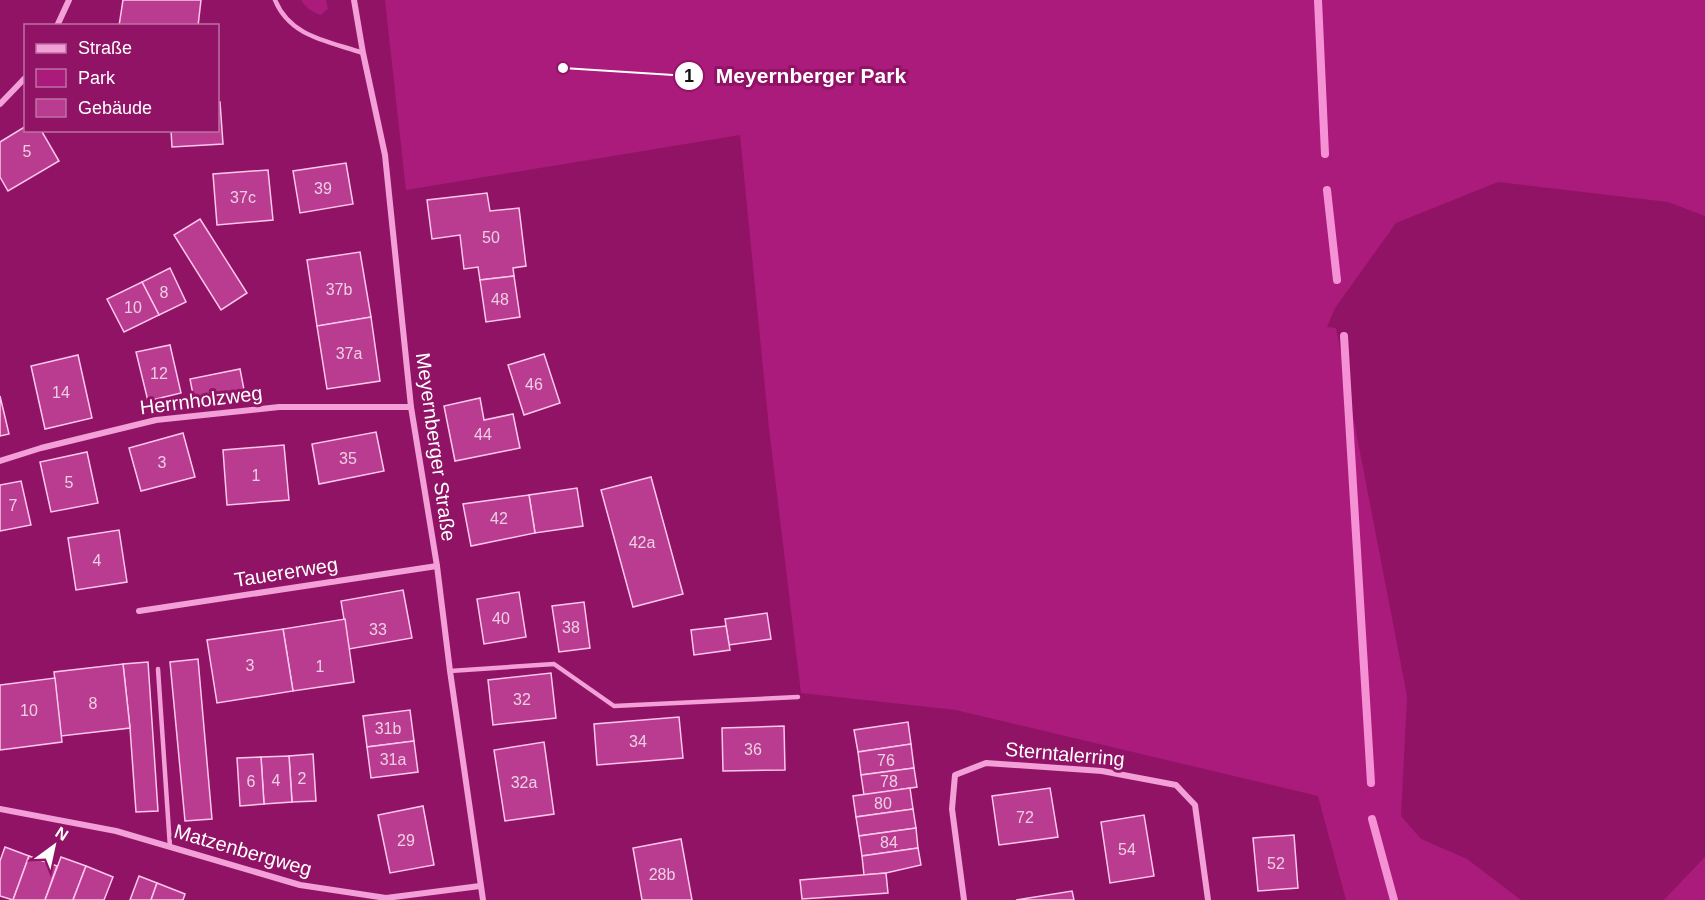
<svg xmlns="http://www.w3.org/2000/svg" width="1705" height="900" viewBox="0 0 1705 900" font-family="Helvetica,sans-serif">
<rect width="100%" height="100%" fill="#911366"/>
<g fill="#ab1b7c">
<path d="M301,0h25l2,9 -7,6c-9,-3 -15,-7 -20,-15z"/>
<path d="M385,0h1320v216l-37,-14 -170,-20 -102,41 -61,85 -8,19 9,1 71,368 -6,120 20,23 46,20 54,41h-175l-28,-104 -362,-86 -155,-17 -32,-265 -29,-293 -334,55z"/>
<path d="M1705,857v43h-41z"/>
</g>
<g fill="none" stroke-linecap="round" stroke-linejoin="round">
<g stroke="#f592d6" stroke-width="8">
<path d="M1318,0l7,154"/>
<path d="M1327,190l10,90"/>
<path d="M1344,336l27,447"/>
<path d="M1372,819l22,81"/>
</g>
</g>
<g fill="#b93c90" stroke="#fcc7eb" stroke-width="1.5">
<path d="M123,0h78l-3,26h-79z"/>
<path d="M218,102h2l3,42 -51,3 -1,-17h47z"/>
<path d="M26,126v4h15l18,31 -51,30 -8,-14v-35z"/>
<path d="M346,163l7,41 -53,9 -7,-42z"/>
<path d="M268,170l5,50 -56,5 -4,-51z"/>
<path d="M487,193l3,18 29,-3 7,58 -13,2 1,8 -34,4 -2,-13 -14,2 -4,-34 -28,4 -5,-39z"/>
<path d="M200,219l47,74 -26,17 -47,-75z"/>
<path d="M360,252l11,65 -54,9 -10,-66z"/>
<path d="M170,268l16,34 -27,13 -17,-33z"/>
<path d="M514,276l6,41 -34,5 -6,-42z"/>
<path d="M142,282l17,33 -35,17 -17,-33z"/>
<path d="M371,317l9,64 -53,8 -10,-63z"/>
<path d="M170,345l11,48 -33,8 -12,-49z"/>
<path d="M544,354l16,49 -36,12 -16,-50z"/>
<path d="M78,355l14,63 -47,11 -14,-63z"/>
<path d="M240,369l5,26 -50,10 -5,-26z"/>
<path d="M0,396l9,38 -9,2z"/>
<path d="M480,398l4,22 29,-6 7,34 -65,13 -11,-55z"/>
<path d="M376,432l8,39 -65,13 -7,-40z"/>
<path d="M183,433l12,44 -54,14 -12,-43z"/>
<path d="M284,445l5,55 -62,5 -4,-55z"/>
<path d="M87,452l11,51 -47,9 -11,-50z"/>
<path d="M651,477l32,117 -50,13 -32,-117z"/>
<path d="M21,481l10,44 -31,6v-46z"/>
<path d="M577,488l6,38 -48,7 -6,-38z"/>
<path d="M529,495l6,38 -64,13 -8,-42z"/>
<path d="M119,530l8,52 -51,8 -8,-52z"/>
<path d="M403,590l9,48 -63,11 -8,-48z"/>
<path d="M519,592l7,45 -42,7 -7,-45z"/>
<path d="M584,602l6,46 -31,4 -7,-46z"/>
<path d="M767,613l4,26 -42,6 -4,-26z"/>
<path d="M345,619l9,63 -61,9 -10,-62z"/>
<path d="M726,626l4,24 -36,5 -3,-25z"/>
<path d="M283,629l10,62 -76,12 -10,-63z"/>
<path d="M198,659l14,160 -27,2 -15,-159z"/>
<path d="M148,662l10,149 -22,1 -6,-84 -7,-64z"/>
<path d="M123,664l7,64 -69,8 -7,-64z"/>
<path d="M551,673l5,45 -63,7 -5,-45z"/>
<path d="M55,678l7,64 -62,8v-65z"/>
<path d="M410,710l4,31 -47,6 -4,-31z"/>
<path d="M679,717l4,41 -86,7 -3,-41z"/>
<path d="M908,722l3,22 -53,8 -4,-22z"/>
<path d="M784,726l1,44 -62,1 -1,-43z"/>
<path d="M414,741l4,31 -47,6 -4,-31z"/>
<path d="M544,742l10,72 -49,7 -11,-71z"/>
<path d="M911,744l3,24 -53,7 -3,-23z"/>
<path d="M313,754l3,47 -24,1 -3,-46z"/>
<path d="M289,756l3,46 -28,2 -3,-47z"/>
<path d="M261,757l3,47 -24,2 -3,-48z"/>
<path d="M914,768l3,19 -53,8 -3,-20z"/>
<path d="M910,788l3,21 -57,8 -3,-21z"/>
<path d="M1050,788l8,49 -59,8 -7,-49z"/>
<path d="M423,806l11,59 -44,8 -12,-58z"/>
<path d="M913,809l3,19 -57,8 -3,-19z"/>
<path d="M1144,815l10,61 -44,7 -9,-61z"/>
<path d="M916,828l2,20 -56,8 -3,-20z"/>
<path d="M1294,835l4,53 -40,3 -5,-53z"/>
<path d="M681,839l11,61h-50l-9,-52z"/>
<path d="M5,847l24,9 -16,44 -13,-4v-35z"/>
<path d="M918,848l3,17 -35,8 -22,2 -2,-19z"/>
<path d="M29,856l28,10 -12,34h-32z"/>
<path d="M61,857l25,9 -13,34h-28z"/>
<path d="M86,866l27,11 -9,23h-31z"/>
<path d="M886,873l2,20 -86,6 -2,-19z"/>
<path d="M139,876l18,7 -6,17h-21z"/>
<path d="M157,883l28,11 -2,6h-32z"/>
<path d="M1072,891l2,9h-58z"/>
</g>
<g fill="none" stroke-linecap="round" stroke-linejoin="round">
<g stroke="#f2a0d7" stroke-width="4.5">
<path d="M275,0c15,37 53,41 88,53"/>
<path d="M158,669l12,178"/>
<path d="M450,671l104,-7 60,42 184,-9"/>
</g>
<g stroke="#f2a0d7" stroke-width="6">
<path d="M354,0l9,53 22,102 26,252 26,159 13,105 33,229"/>
<path d="M57,26l12,-26"/>
<path d="M0,104l26,-27"/>
<path d="M0,461l41,-13 115,-28 123,-13h132"/>
<path d="M139,611l298,-45"/>
<path d="M0,809l116,22 184,54 86,13 94,-12"/>
<path d="M964,900l-12,-91 3,-34 31,-12 116,8 74,14 19,20 13,95"/>
</g>
</g>
<g text-anchor="middle" dominant-baseline="central" stroke-width="6" stroke-linejoin="round" paint-order="stroke">
<g font-size="16" fill="#eecee3">
<text x="27" y="151">5</text>
<text x="323" y="188">39</text>
<text x="243" y="197">37c</text>
<text x="491" y="237">50</text>
<text x="339" y="289">37b</text>
<text x="164" y="292">8</text>
<text x="500" y="299">48</text>
<text x="133" y="307">10</text>
<text x="349" y="353">37a</text>
<text x="159" y="373">12</text>
<text x="534" y="384">46</text>
<text x="61" y="392">14</text>
<text x="483" y="434">44</text>
<text x="348" y="458">35</text>
<text x="162" y="462">3</text>
<text x="256" y="475">1</text>
<text x="69" y="482">5</text>
<text x="13" y="505">7</text>
<text x="499" y="518">42</text>
<text x="642" y="542">42a</text>
<text x="97" y="560">4</text>
<text x="501" y="618">40</text>
<text x="571" y="627">38</text>
<text x="378" y="629">33</text>
<text x="250" y="665">3</text>
<text x="320" y="666">1</text>
<text x="522" y="699">32</text>
<text x="93" y="703">8</text>
<text x="29" y="710">10</text>
<text x="388" y="728">31b</text>
<text x="638" y="741">34</text>
<text x="753" y="749">36</text>
<text x="393" y="759">31a</text>
<text x="886" y="760">76</text>
<text x="302" y="778">2</text>
<text x="276" y="780">4</text>
<text x="251" y="781">6</text>
<text x="889" y="781">78</text>
<text x="524" y="782">32a</text>
<text x="883" y="803">80</text>
<text x="1025" y="817">72</text>
<text x="406" y="840">29</text>
<text x="889" y="842">84</text>
<text x="1127" y="849">54</text>
<text x="1276" y="863">52</text>
<text x="662" y="874">28b</text>
</g>
<g font-size="20" fill="#fff" stroke="#911366">
<text transform="translate(201 400) rotate(-7)">Herrnholzweg</text>
<text transform="translate(436 447) rotate(82)">Meyernberger Straße</text>
<text transform="translate(286 572) rotate(-9)">Tauererweg</text>
<text transform="translate(1065 754) rotate(5)">Sterntalerring</text>
<text transform="translate(243 850) rotate(16)">Matzenbergweg</text>
</g>
</g>
<path fill="none" stroke="#fff" stroke-width="2" d="M563 68L689 76"/>
<g fill="#fff" stroke="#911366" stroke-width="2">
<circle cx="563" cy="68" r="6"/>
<circle cx="689" cy="76" r="15"/>
</g>
<g font-size="18" text-anchor="middle" font-weight="bold" fill="#111">
<text x="689" y="82">1</text>
</g>
<g font-size="21" text-anchor="middle" font-weight="bold" fill="#fff" stroke="#911366" stroke-width="6" stroke-linejoin="round" paint-order="stroke">
<text x="811" y="83">Meyernberger Park</text>
</g>
<rect x="24" y="24" width="195" height="108" fill="#911366" stroke="#bd71a3" stroke-width="1.5"/>
<rect x="36" y="44" width="30" height="9" fill="#f2a0d7" stroke="#bd71a3" stroke-width="1.5"/>
<text x="78" y="54" font-size="18" fill="#ffffff">Straße</text>
<rect x="36" y="69" width="30" height="18" fill="#ab1b7c" stroke="#bd71a3" stroke-width="1.5"/>
<text x="78" y="84" font-size="18" fill="#ffffff">Park</text>
<rect x="36" y="99" width="30" height="18" fill="#b93c90" stroke="#bd71a3" stroke-width="1.5"/>
<text x="78" y="114" font-size="18" fill="#ffffff">Gebäude</text>
<g transform="translate(54 846) rotate(33)" stroke="#911366" stroke-width="4.5" paint-order="stroke">
<path d="M0-4.5L10 22L0 15L-10 22Z" fill="#ffffff"/>
<text y="-9" font-size="16" font-weight="bold" text-anchor="middle" fill="#ffffff">N</text>
</g>
</svg>
